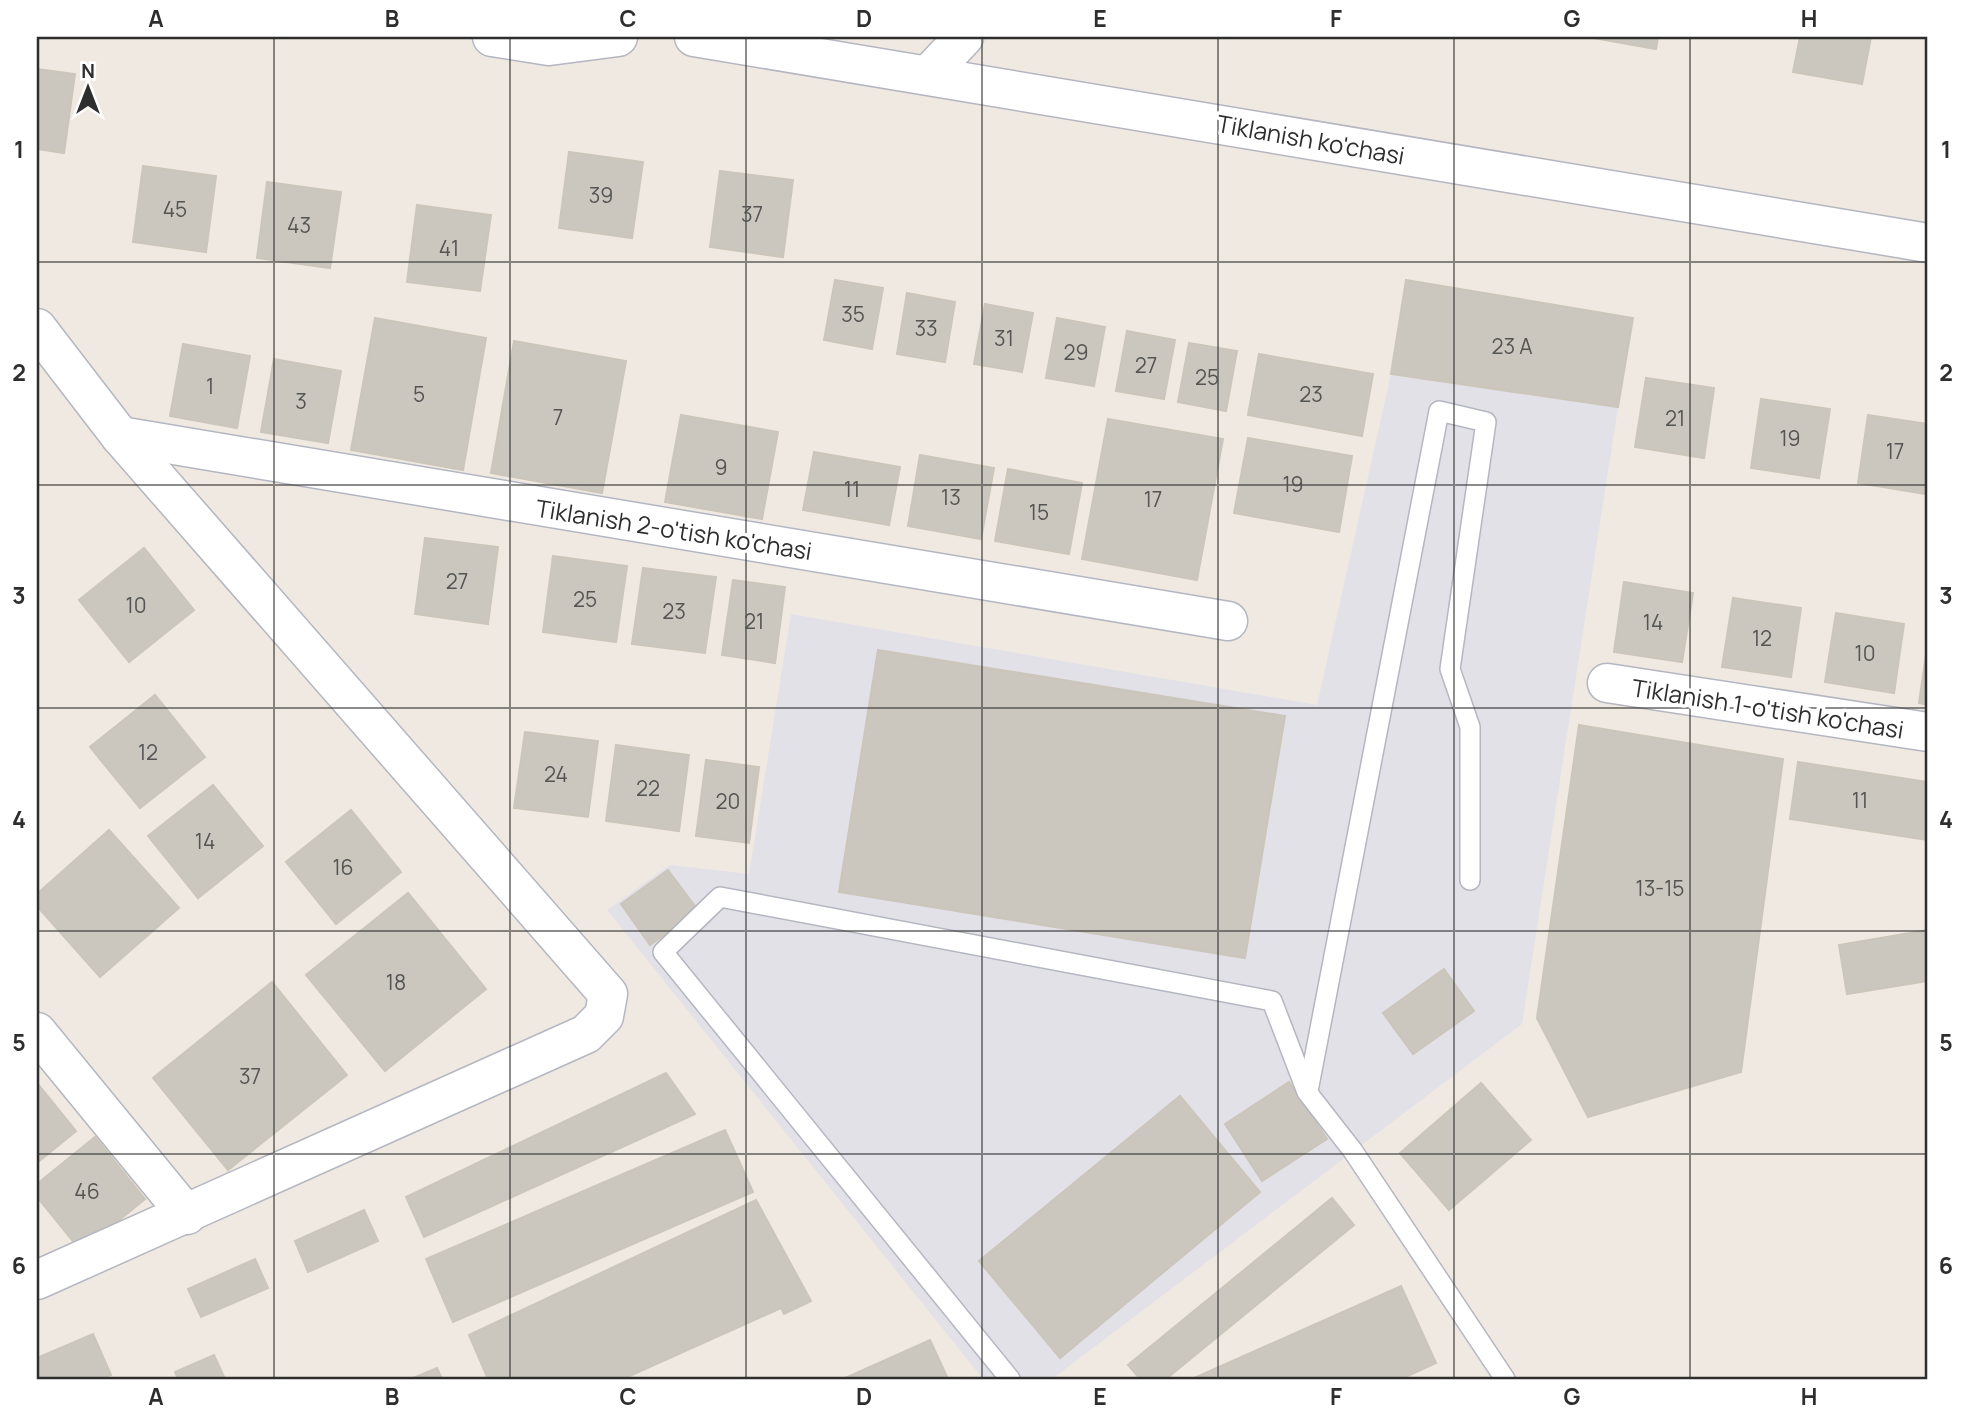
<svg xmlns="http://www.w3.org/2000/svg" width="1965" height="1416" viewBox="0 0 1965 1416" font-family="Manrope,sans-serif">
<rect width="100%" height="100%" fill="#efe9e1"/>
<path fill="#e3e1e8" d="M1391,374l227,33 -96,617 -470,355h-69l-376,-469 63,-45 79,9 42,-260 526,91z"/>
<g fill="#cbc7bf" stroke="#cbc5ba" stroke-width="2">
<path d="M1588,37h70l-2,12z"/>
<path d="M1800,37h71l-9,47 -69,-12z"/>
<path d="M37,69l38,5 -11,79 -27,-4z"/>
<path d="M569,152l74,10 -11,76 -73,-10z"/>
<path d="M143,166l73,10 -10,76 -73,-10z"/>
<path d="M720,171l73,9 -10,77 -73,-10z"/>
<path d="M267,182l74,10 -11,76 -73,-10z"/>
<path d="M417,205l74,10 -11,76 -73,-9z"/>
<path d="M835,280l48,8 -11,61 -48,-9z"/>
<path d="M1406,280l227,38 -15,89 -227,-33z"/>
<path d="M907,293l48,9 -10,60 -48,-8z"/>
<path d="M985,304l48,9 -11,59 -48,-8z"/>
<path d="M375,318l111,20 -23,132 -112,-20z"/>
<path d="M1057,318l48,9 -11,59 -48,-8z"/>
<path d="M1127,331l48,9 -11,59 -48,-8z"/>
<path d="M514,341l112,20 -24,132 -111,-20z"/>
<path d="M1189,343l48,8 -11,60 -48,-9z"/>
<path d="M183,344l67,12 -13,72 -67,-12z"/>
<path d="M1259,354l114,20 -11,62 -114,-21z"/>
<path d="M274,359l67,12 -13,72 -67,-11z"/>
<path d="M1646,378l68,10 -10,70 -69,-11z"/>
<path d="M1761,399l69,10 -11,69 -68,-10z"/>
<path d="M681,415l97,17 -16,87 -97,-17z"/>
<path d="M1868,415l60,9 -2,70 -68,-11z"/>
<path d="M1108,419l115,20 -26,141 -115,-21z"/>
<path d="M1248,438l104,18 -13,76 -105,-19z"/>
<path d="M814,452l86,15 -11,58 -86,-15z"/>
<path d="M920,455l74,13 -13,71 -73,-13z"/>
<path d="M1008,469l74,14 -13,71 -74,-13z"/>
<path d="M425,538l73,9 -10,77 -73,-10z"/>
<path d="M144,548l50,62 -65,52 -50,-62z"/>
<path d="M553,556l74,10 -11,76 -73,-10z"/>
<path d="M643,568l73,9 -11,76 -73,-9z"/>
<path d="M733,580l52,7 -10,76 -53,-8z"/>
<path d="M1624,582l69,11 -11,69 -68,-10z"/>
<path d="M1733,598l68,10 -10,69 -69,-10z"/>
<path d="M1836,613l68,11 -10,69 -69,-11z"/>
<path d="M1928,641v64l-9,-2z"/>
<path d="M878,650l407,66 -40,242 -406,-66z"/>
<path d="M155,695l50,62 -65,51 -50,-61z"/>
<path d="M1579,725l204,34 -42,313 -153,45 -51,-99z"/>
<path d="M525,732l73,9 -10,76 -74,-9z"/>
<path d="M616,745l73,10 -10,76 -73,-10z"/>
<path d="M706,760l53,7 -10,76 -53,-7z"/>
<path d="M1798,762l130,20v58l-138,-21z"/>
<path d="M213,785l50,61 -65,52 -50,-62z"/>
<path d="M351,810l50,62 -65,52 -50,-62z"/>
<path d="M109,830l70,78 -79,69 -63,-71v-12z"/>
<path d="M668,870l30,40 -48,35 -29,-41z"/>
<path d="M408,893l78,96 -101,82 -79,-96z"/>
<path d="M1928,930v51l-81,13 -8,-49z"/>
<path d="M1444,969l30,42 -61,43 -30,-41z"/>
<path d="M272,982l75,93 -119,95 -75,-92z"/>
<path d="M666,1073l29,41 -271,123 -18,-40z"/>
<path d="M1289,1082l38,57 -65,42 -37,-57z"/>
<path d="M37,1083l39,48 -39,32z"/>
<path d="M1481,1083l50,57 -82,70 -49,-57z"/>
<path d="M1180,1096l80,96 -200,166 -81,-97z"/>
<path d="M725,1130l28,62 -300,130 -27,-63z"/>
<path d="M95,1137l50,62 -64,52 -44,-54v-13z"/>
<path d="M1332,1198l22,27 -188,154h-26l-12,-14z"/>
<path d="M756,1200l55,101 -27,13 -3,-6 -158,71h-135l-19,-44z"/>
<path d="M364,1210l14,31 -70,31 -13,-31z"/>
<path d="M255,1259l13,29 -67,29 -13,-28z"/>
<path d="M1401,1286l35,77 -35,16h-209z"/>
<path d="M93,1334l18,41 -11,4h-63v-21z"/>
<path d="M930,1340l18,39h-105z"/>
<path d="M214,1355l11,24h-47l-3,-7z"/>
<path d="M437,1368l5,11h-31z"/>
</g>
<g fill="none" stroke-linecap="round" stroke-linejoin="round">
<defs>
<g id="lane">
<path d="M1308,1091l131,-680 47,11 -36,247 20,58v153"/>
<path d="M1010,1379l-347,-427 57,-55 552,104 35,91 46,59 152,228"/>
</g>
<g id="street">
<path d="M929,74l35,-37"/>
<path d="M37,328l83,108 488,558 -4,22 -18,18 -549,246"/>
<path d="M120,436l1108,185"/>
<path d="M1607,683l321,49"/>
<path d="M37,1032l150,183"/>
</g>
<g id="secondary">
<path d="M492,37l57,9 69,-9"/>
<path d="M694,37l1234,206"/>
</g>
</defs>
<use href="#lane" stroke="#b4b7c1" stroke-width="22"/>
<use href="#street" stroke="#b4b7c1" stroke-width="41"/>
<use href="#secondary" stroke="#b4b7c1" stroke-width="41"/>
<use href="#lane" stroke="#fff" stroke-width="19"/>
<use href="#street" stroke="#fff" stroke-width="38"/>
<use href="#secondary" stroke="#fff" stroke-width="38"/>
</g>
<path fill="none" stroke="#2e2e2e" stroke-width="2" stroke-opacity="0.55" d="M274,37v1342M510,37v1342M746,37v1342M982,37v1342M1218,37v1342M1454,37v1342M1690,37v1342M37,262h1891M37,485h1891M37,708h1891M37,931h1891M37,1154h1891"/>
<g text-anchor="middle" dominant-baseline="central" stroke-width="7" stroke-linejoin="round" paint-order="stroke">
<g font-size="21" fill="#555452">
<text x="601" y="195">39</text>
<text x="175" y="209">45</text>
<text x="752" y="214">37</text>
<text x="299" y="225">43</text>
<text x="449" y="248">41</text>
<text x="853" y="314">35</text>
<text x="926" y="328">33</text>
<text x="1004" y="338">31</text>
<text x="1512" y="346">23 A</text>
<text x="1076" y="352">29</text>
<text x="1146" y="365">27</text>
<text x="1207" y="377">25</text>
<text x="210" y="386">1</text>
<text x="419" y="394">5</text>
<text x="1311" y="394">23</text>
<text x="301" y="401">3</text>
<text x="558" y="417">7</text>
<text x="1675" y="418">21</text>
<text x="1790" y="438">19</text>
<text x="1895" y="451">17</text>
<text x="721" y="467">9</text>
<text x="1293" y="484">19</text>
<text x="852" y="489">11</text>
<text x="951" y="497">13</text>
<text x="1153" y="499">17</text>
<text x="1039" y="512">15</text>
<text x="457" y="581">27</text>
<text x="585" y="599">25</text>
<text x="136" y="605">10</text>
<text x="674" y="611">23</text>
<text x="754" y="621">21</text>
<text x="1653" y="622">14</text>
<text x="1762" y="638">12</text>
<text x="1865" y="653">10</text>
<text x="148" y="752">12</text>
<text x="556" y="774">24</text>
<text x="648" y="788">22</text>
<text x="1860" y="800">11</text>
<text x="728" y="801">20</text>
<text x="205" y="841">14</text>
<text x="343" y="867">16</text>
<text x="1660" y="888">13-15</text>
<text x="396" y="982">18</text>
<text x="250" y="1076">37</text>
<text x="87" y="1191">46</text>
</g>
<g font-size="24" fill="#2e2e2e" stroke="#fff">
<text transform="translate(1311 139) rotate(10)">Tiklanish ko'chasi</text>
<text transform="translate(674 529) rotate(9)">Tiklanish 2-o'tish ko'chasi</text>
<text transform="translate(1768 708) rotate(9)">Tiklanish 1-o'tish ko'chasi</text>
</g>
</g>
<rect width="1965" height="1416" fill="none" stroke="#ffffff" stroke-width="77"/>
<g transform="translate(88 88)" stroke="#ffffff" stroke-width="5" paint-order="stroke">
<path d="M0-5L12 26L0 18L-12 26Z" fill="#2e2e2e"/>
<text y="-10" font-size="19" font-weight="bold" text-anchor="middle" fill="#2e2e2e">N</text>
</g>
<rect x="38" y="38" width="1888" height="1340" fill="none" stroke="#2e2e2e" stroke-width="2.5"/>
<g font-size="23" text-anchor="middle" font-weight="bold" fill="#2e2e2e">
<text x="156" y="27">A</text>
<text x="392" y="27">B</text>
<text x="628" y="27">C</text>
<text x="864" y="27">D</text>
<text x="1100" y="27">E</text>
<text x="1336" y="27">F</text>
<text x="1572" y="27">G</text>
<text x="1809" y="27">H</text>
<text x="19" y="158">1</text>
<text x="1946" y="158">1</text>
<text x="19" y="381">2</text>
<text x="1946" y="381">2</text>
<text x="19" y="604">3</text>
<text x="1946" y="604">3</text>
<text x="19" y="828">4</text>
<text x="1946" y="828">4</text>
<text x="19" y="1051">5</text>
<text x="1946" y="1051">5</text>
<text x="19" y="1274">6</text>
<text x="1946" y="1274">6</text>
<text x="156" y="1405">A</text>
<text x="392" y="1405">B</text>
<text x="628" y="1405">C</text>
<text x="864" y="1405">D</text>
<text x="1100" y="1405">E</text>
<text x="1336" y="1405">F</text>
<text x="1572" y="1405">G</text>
<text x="1809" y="1405">H</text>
</g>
</svg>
